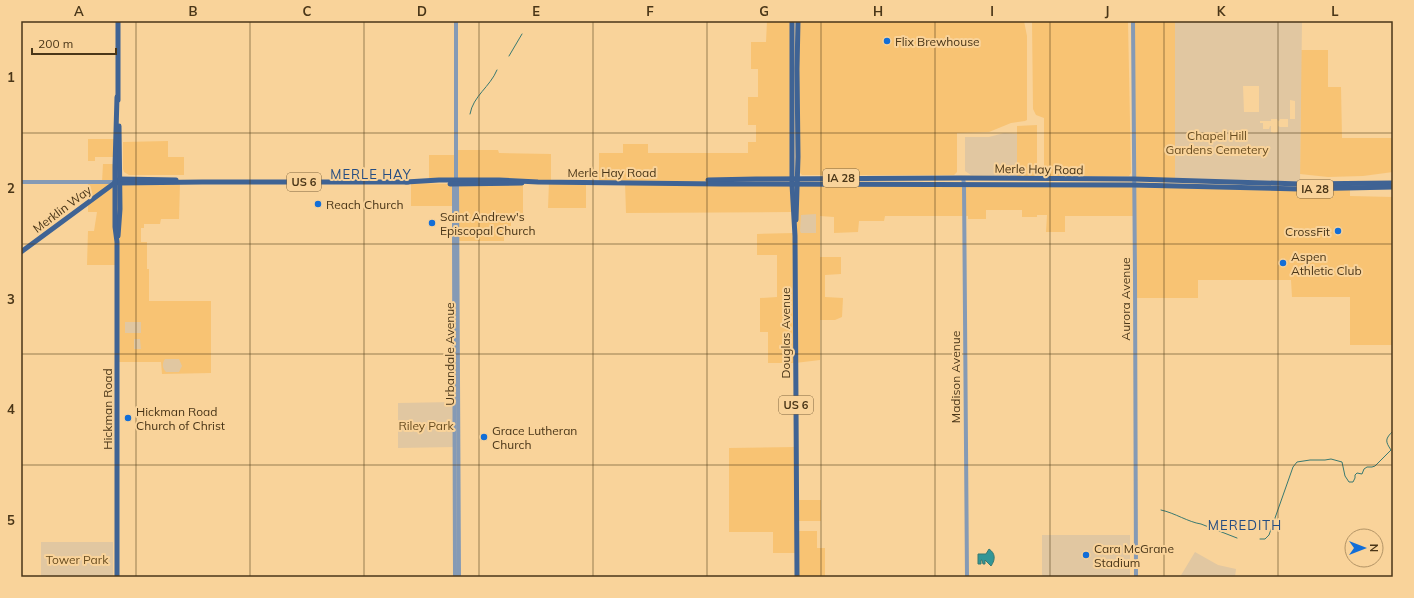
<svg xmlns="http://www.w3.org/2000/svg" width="1414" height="598" viewBox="0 0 1414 598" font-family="Mulish,sans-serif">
<rect width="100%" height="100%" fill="#f9d39a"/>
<g fill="#f8c373">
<path d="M767,21h25v157l-36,1 -67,3 103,2v28l-166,1 -1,-31h-26v-29h24v-9h25v9h100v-11h8v-17h-8v-28h10v-28h-7v-27h15z"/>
<path d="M800,21h224l3,15v84l-2,1 -14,2 -22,9 -32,1v39l-3,3h-152l-2,-2 -2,-113z"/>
<path d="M1032,21h96l3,152 -2,3h-84l-1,-1v-57l-8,-3 -3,-6z"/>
<path d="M1133,21h42v160l-41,-2z"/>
<path d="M1301,50h27v37h13l1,51h51v34l-30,4 -35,1 -28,-3z"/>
<path d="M1037,125v49l-3,2h-17v-50z"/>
<path d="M88,139h27v18h-20v4h-7z"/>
<path d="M168,141v16h16v18h-55l-5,-3 -1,-3v-27z"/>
<path d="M456,150h42l1,3 52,1v28h35v26h-38l1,-26 -120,-1v-26h26z"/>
<path d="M103,164h12l5,19h60l-1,36h-18l-1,5h-16v4h-3v14h6v27h2v32h62v72l-49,1 -1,-12h-44v-97h-30l1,-34h6l3,-19h-9v-30h14z"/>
<path d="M411,183l43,1v22h-43z"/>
<path d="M523,183v35h-12v8h-7v15h-46v-57z"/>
<path d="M797,184l553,5v7l43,1v148h-43v-48h-58l-1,-17h-93v18h-62l-1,-82h-70v16h-19l1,-17h-10v2h-15v-7h-36v9h-18v-3h-83l-1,5h-25l-1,11 -24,1v-16l-14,-1v41h21v17l-16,1v22l18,1 -1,19 -7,3h-15v40l-25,3h-27v-31h-8v-34l17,-1v-42h-20v-21l37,-1z"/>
<path d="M796,447v53h25v21h-24v10h20v17h8v29h-28v-24h-24v-21h-44v-84z"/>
</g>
<g fill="#e1c7a1" fill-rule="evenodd">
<path d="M1175,21h127l-2,163 -125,-3zM1243,86h16v26h-15zM1290,100l5,1v18h-5zM1271,119h6l1,2h1l1,-2h8v8h-8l-2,-1v6l-4,1 -3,-1v-6h-1l-1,3h-6v-6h-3v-2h11z"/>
<path d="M1004,133l13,1v42l-46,-1 -6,-4v-34h24z"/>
<path d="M816,214v19h-15l-1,-2 1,-16z"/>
<rect x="125" y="322" width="16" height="11"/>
<path d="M134,339h6l1,10h-7z"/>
<path d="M165,359h14l3,7 -3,6h-13c-4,-4 -4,-9 -1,-13z"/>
<path d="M454,402l1,45 -57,1v-45z"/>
<path d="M1042,535h88v42h-85l-3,-2z"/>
<rect x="41" y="542" width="72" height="35"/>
<path d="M1195,552l23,13 18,4 -1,8h-55z"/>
</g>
<path fill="#329697" stroke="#397971" d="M989,549c6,4 7,10 2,17l-6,-6v4h-2l-1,-4h-1v4h-3v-10h8z"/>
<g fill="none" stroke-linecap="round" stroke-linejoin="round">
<g stroke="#397971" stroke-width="1">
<path d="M509,56l13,-22"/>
<path d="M470,114c3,-18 20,-27 27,-44"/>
<path d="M1161,510c14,3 27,12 40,14l36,14"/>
<path d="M1260,539h5l4,-4 24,-68 4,-5 13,-2h15l6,-1 11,3 3,14 4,6h4l2,-4v-3l2,-2 5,1 2,-5 3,-2h5l3,-1 16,-16c-6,-9 -6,-11 2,-19"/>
</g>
<g stroke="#859ab5" stroke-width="4">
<path d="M1133,21l2,256 1,300"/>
<path d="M963,178l1,6 3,393"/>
<path d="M21,182h94"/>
<path d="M457,182l2,395"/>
<path d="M455,577l-1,-343v-50l2,-4v-159"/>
</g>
<g stroke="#3f6394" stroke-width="5">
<path d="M792,21v163l3,52 2,341"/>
<path d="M118,100v-79"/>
<path d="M708,180l48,-1 205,-1 173,1 166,5 93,-1"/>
<path d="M115,182l5,1 82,-1h206"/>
<path d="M406,182l33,-2h60l39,2 183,2 413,1 166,4 93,-2"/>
<path d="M450,184l72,-1"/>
<path d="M796,220l2,-63 -1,-88 1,-48"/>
<path d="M118,236l2,-27 -1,-83"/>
<path d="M21,252l99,-73 56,1"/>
<path d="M117,577v-335l-2,-15v-61l2,-69"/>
</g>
</g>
<path fill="none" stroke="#4a3618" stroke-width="1" stroke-opacity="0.55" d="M136,21v556M250,21v556M364,21v556M479,21v556M593,21v556M707,21v556M821,21v556M935,21v556M1050,21v556M1164,21v556M1278,21v556M21,133h1372M21,244h1372M21,354h1372M21,465h1372"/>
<g fill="#136ed7" stroke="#f9d39a" stroke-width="1.5">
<circle cx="887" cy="41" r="4"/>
<circle cx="318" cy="204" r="4"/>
<circle cx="432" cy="223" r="4"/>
<circle cx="1338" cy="231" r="4"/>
<circle cx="1283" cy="263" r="4"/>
<circle cx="128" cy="418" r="4"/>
<circle cx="484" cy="437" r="4"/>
<circle cx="1086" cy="555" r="4"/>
</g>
<g text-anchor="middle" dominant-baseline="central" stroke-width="4" stroke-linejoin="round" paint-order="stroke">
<g fill="#f9d39a" stroke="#7e653f" stroke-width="1">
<rect x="823" y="169" width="36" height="18" rx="3"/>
<rect x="287" y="173" width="34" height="18" rx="3"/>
<rect x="1297" y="180" width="36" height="18" rx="3"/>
<rect x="779" y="396" width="34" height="18" rx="3"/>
</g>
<g font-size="11" font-weight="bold" fill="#4a3618">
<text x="841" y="178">IA 28</text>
<text x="304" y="182">US 6</text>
<text x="1315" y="189">IA 28</text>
<text x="796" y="405">US 6</text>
</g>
<g font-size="12" fill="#4a3618" stroke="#f9d39a" text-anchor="start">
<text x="895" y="41">Flix Brewhouse</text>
<text x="326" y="204">Reach Church</text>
<text x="440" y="216">Saint Andrew's<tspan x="440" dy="14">Episcopal Church</tspan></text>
<text x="1330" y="231" text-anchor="end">CrossFit</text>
<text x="1291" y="256">Aspen<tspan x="1291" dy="14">Athletic Club</tspan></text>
<text x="136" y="411">Hickman Road<tspan x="136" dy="14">Church of Christ</tspan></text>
<text x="492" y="430">Grace Lutheran<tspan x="492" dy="14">Church</tspan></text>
<text x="1094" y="548">Cara McGrane<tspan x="1094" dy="14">Stadium</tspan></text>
</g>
<g font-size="12" fill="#694d20" stroke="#f9d39a">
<text x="1217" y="135">Chapel Hill<tspan x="1217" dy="14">Gardens Cemetery</tspan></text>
<text x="426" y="425">Riley Park</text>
<text x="77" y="559">Tower Park</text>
</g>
<g font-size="12" fill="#4a3618" stroke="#f9d39a">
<text transform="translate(1039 169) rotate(1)">Merle Hay Road</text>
<text x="612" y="172">Merle Hay Road</text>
<text transform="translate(62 209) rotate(-37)">Merklin Way</text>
<text transform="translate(1125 299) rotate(-90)">Aurora Avenue</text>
<text transform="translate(785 333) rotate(-90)">Douglas Avenue</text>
<text transform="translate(449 354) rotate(-90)">Urbandale Avenue</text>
<text transform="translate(955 377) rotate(-90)">Madison Avenue</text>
<text transform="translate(107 409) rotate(-90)">Hickman Road</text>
</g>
<g font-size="13" letter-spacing="1" fill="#254d82" stroke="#f9d39a">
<text x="371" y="174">MERLE HAY</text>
<text x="1245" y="525">MEREDITH</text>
</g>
</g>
<rect width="1414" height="598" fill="none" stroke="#f9d39a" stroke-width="44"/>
<g transform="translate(1364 548) rotate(90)"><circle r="19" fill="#f9d39a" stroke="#b39466"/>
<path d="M0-3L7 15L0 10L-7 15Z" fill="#136ed7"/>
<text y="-6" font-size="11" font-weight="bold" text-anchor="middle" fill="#4a3618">N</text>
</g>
<path d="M32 48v6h84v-6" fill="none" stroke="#4a3618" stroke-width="2"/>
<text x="38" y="48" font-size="12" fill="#4a3618" stroke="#f9d39a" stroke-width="3" paint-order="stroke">200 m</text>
<rect x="22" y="22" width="1370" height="554" fill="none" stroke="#4a3618" stroke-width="1.5"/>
<g font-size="13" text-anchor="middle" font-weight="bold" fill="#4a3618">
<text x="79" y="16">A</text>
<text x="193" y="16">B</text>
<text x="307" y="16">C</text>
<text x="422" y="16">D</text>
<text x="536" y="16">E</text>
<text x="650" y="16">F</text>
<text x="764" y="16">G</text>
<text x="878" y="16">H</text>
<text x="992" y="16">I</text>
<text x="1107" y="16">J</text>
<text x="1221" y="16">K</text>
<text x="1335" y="16">L</text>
<text x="11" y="82">1</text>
<text x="11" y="193">2</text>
<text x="11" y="304">3</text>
<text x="11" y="414">4</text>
<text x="11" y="525">5</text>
</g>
</svg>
